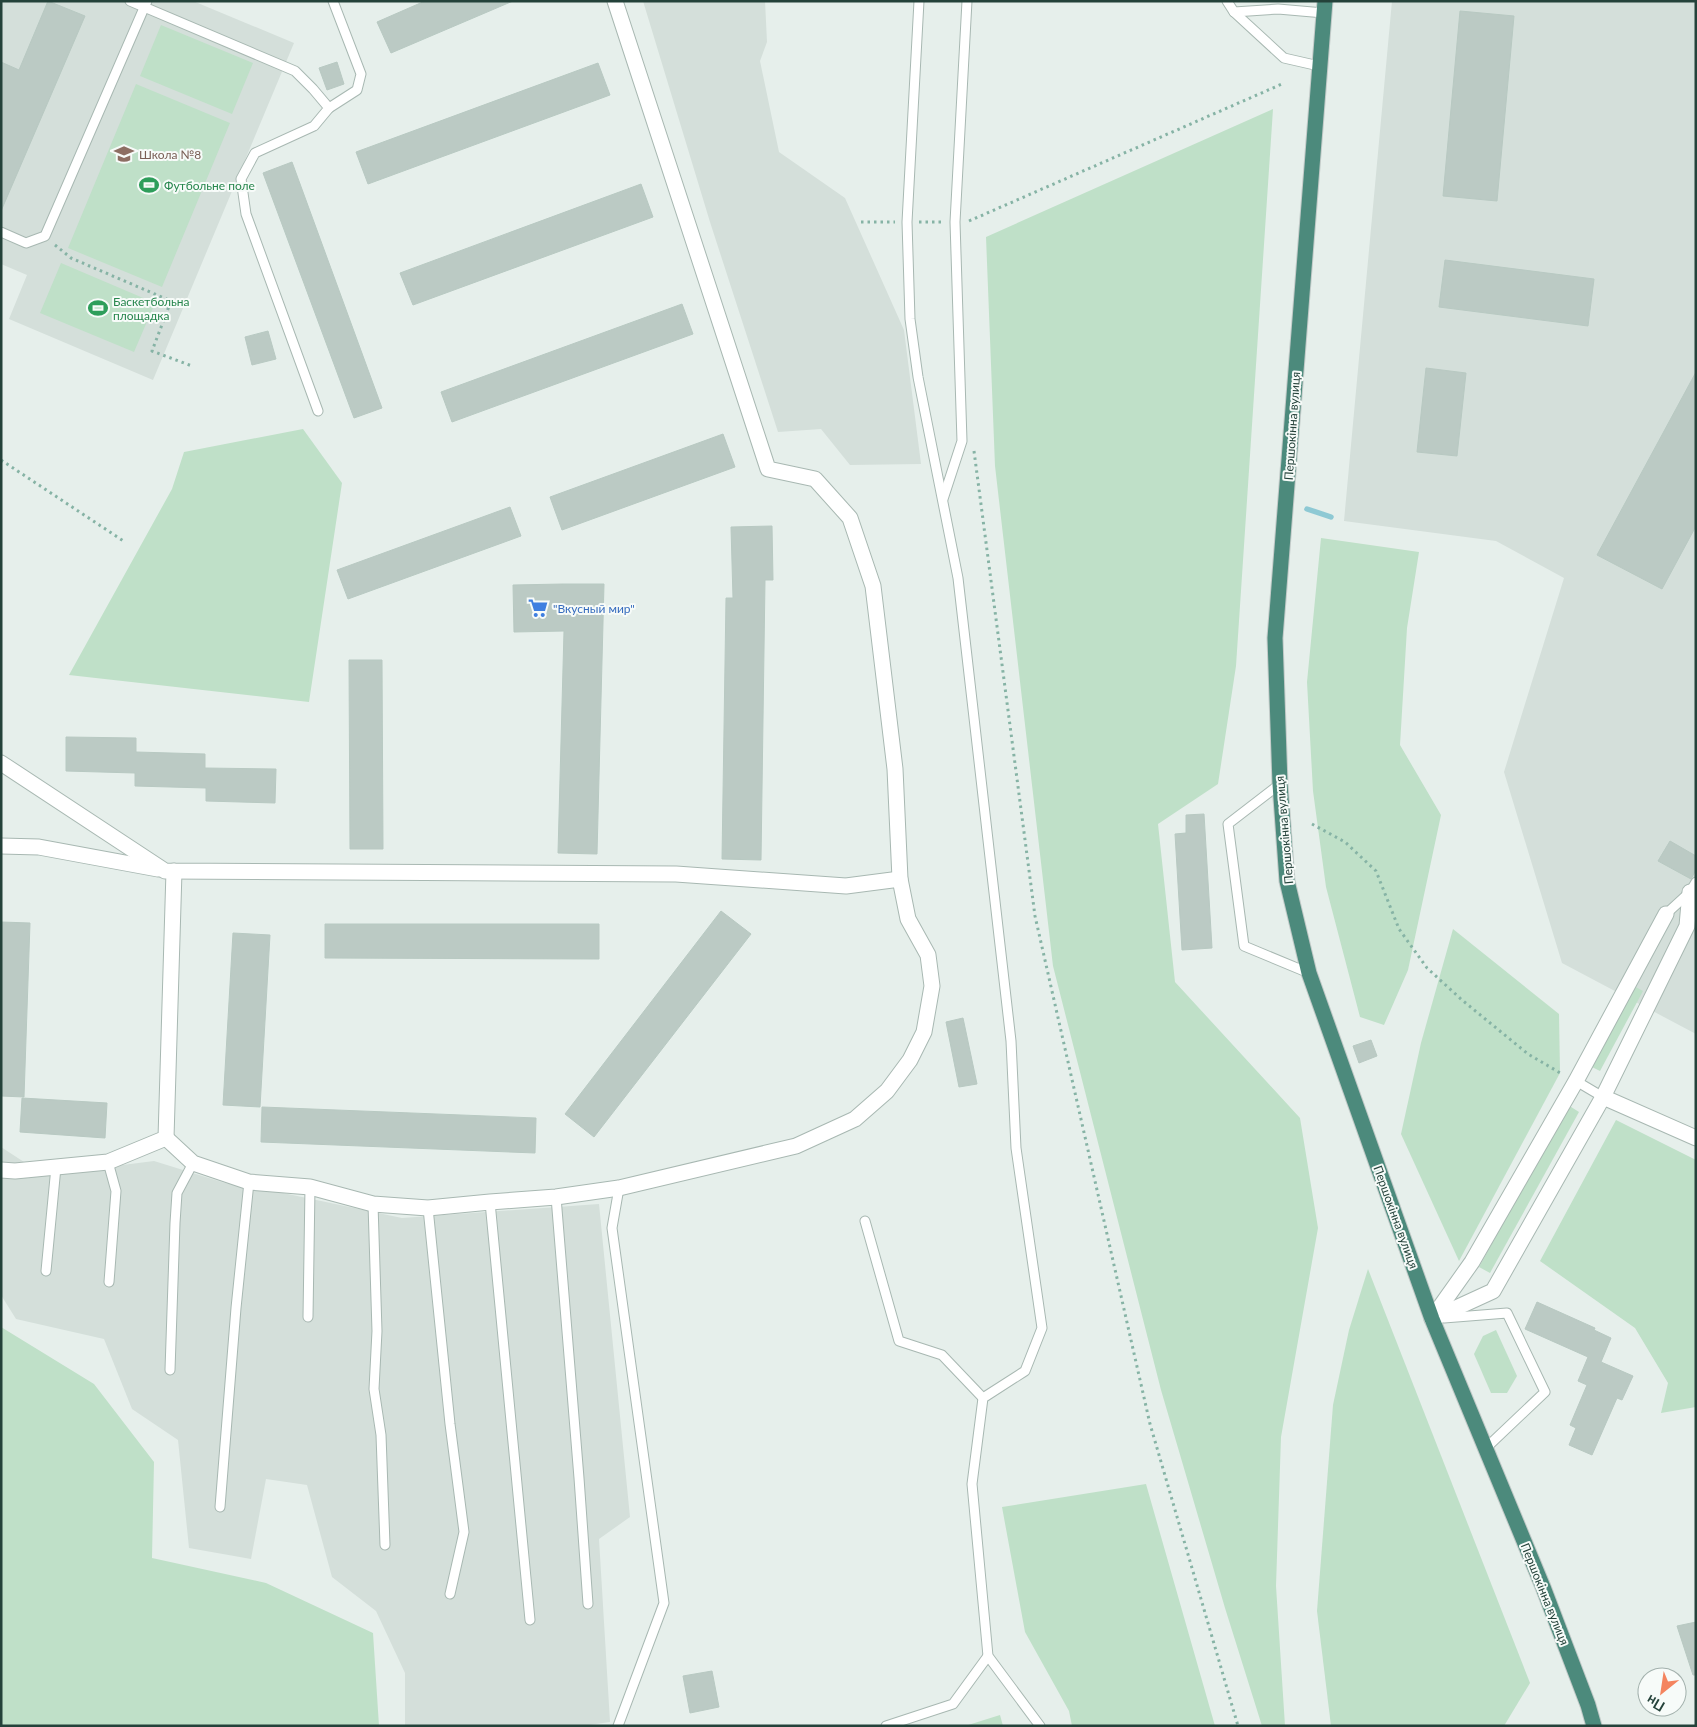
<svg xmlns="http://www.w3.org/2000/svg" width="1697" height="1727" viewBox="0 0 1697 1727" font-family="Lato,sans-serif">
<rect width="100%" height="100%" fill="#e6efeb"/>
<g fill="#d4dfda">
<path d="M1,1h192l101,42 -141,337 -144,-61 18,-44 -26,-11z"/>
<path d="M643,1h122l2,41 -7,19 19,91 66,46 59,132 17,134 -71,1 -29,-36 -43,3 -68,-210z"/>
<path d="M1392,1h304v1033l-134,-71 -58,-191 60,-194 -68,-37 -152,-20z"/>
<path d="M1,1147l43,28 110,-14 71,22 58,10 119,25 197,-14 31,313 -31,22 11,183 -28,4h-177v-53l-29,-62 -44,-34 -25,-92 -41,-6 -15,80 -62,-11 -11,-108 -46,-31 -28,-70 -88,-20 -15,-24z"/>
</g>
<g fill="#bfe0c8">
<path d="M161,25l92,38 -21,51 -92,-38z"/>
<path d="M136,84l94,39 -68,164 -94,-39z"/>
<path d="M1273,109l-37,557 -18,118 -60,40 17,158 125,136 18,110 -37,209 -5,149 9,140h-23l-37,-118 -64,-218 -108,-424 -58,-500 -9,-229z"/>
<path d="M61,263l94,40 -21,49 -94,-39z"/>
<path d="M303,429l39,54 -33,219 -240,-27 103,-186 12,-37z"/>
<path d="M1321,538l98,14 -12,76 -7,117 41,70 -33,155 -24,55 -24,-8 -34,-130 -13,-96 -6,-109z"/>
<path d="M1453,929l106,85 1,59 -101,188 -58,-127 20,-91z"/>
<path d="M1634,986l9,5 -43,80 -10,-5z"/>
<path d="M1568,1105l11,7 -89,161 -11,-6z"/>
<path d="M1616,1120l80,40v247l-35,6 7,-30 -33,-55 -95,-67z"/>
<path d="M1368,1269l162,414 -26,43h-173l-14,-115 16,-206 16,-75z"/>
<path d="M1,1327l93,57 60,78 -2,96 114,25 107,50 6,93h-378z"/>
<path d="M1496,1330l21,46 -10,17h-16l-17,-39 9,-18z"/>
<path d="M1146,1484l69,242h-143l-3,-15 -44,-79 -23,-125z"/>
<path d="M1000,1715l3,11h-38z"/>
</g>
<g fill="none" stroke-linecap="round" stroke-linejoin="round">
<path stroke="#8ec9d4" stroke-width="5.5" d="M1307,509l24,8"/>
</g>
<g fill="#bbcac4" stroke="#b8c9c2">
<path d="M48,1l37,15 -84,195v-149l18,8z"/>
<path d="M425,1h88l-122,52 -14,-31z"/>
<path d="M1460,11l54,5 -17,185 -54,-5z"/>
<path d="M337,62l7,22 -17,6 -8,-22z"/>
<path d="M598,63l12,32 -242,89 -12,-32z"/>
<path d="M292,162l90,246 -28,10 -91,-245z"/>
<path d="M641,184l12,33 -240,88 -13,-32z"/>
<path d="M1445,260l149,19 -6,47 -149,-19z"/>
<path d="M682,304l11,30 -241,88 -11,-30z"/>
<path d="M268,331l8,28 -24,6 -7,-28z"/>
<path d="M1426,368l40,5 -9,83 -40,-4z"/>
<path d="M1696,372v154l-34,63 -65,-34z"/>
<path d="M723,434l12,33 -173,63 -12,-33z"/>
<path d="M510,507l11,29 -173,63 -11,-29z"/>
<path d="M772,526l1,54h-8l-4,280 -39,-1 4,-261h7l-2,-71z"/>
<path d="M563,584h41l-7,270 -39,-1 6,-222 -50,1 -1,-47z"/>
<path d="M349,660h33l1,189h-33z"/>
<path d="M66,737l70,1v14l69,2v14l71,1 -1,34 -69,-2v-13l-71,-2v-13l-69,-2z"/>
<path d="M1204,814l8,134 -30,2 -7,-116 11,-1v-18z"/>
<path d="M1670,841l26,15v14l-5,9 -33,-18z"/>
<path d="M721,911l30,23 -157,203 -29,-23z"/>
<path d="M1,922l29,1 -6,174 -23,-1z"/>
<path d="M325,924h274v35l-274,-1z"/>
<path d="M233,933l37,2 -10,172 -37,-2z"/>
<path d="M963,1018l14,66 -18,3 -13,-65z"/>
<path d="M1371,1040l6,16 -18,7 -6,-17z"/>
<path d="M22,1098l85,5 -2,35 -85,-6z"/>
<path d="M262,1107l274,11 -1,35 -274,-11z"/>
<path d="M1537,1302l58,26 -1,2 17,8 -10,24 32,14 -11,24 -5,-2 -25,57 -23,-10 7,-17 -6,-3 17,-40 -9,-4 10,-24 -63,-28z"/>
<path d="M1696,1622v53h-3l-16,-49z"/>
<path d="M712,1671l7,36 -29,6 -7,-37z"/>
</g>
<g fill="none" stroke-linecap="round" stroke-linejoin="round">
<defs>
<g id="service">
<path d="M130,1l165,70 18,18 16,19 -15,18 -59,27 -14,26 5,35 72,197"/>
<path d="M919,1l-12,221 3,97 8,58 40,201 53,463 5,107 26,180 -17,43 -42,27 -11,86 16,172 52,70"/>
<path d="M1227,1l7,11 50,46 35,8"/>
<path d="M1234,12l44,-3 46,4"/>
<path d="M329,108l28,-18 4,-16 -28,-73"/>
<path d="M1,232l25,11 19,-7 102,-235"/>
<path d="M943,499l19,-58 -7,-219 12,-221"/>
<path d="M1280,784l-52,40 16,122 65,27"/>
<path d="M1666,914l24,-22 6,-10"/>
<path d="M1576,1081l27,16"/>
<path d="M108,1162l8,29 -7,91"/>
<path d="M556,1197l23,281 9,126"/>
<path d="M490,1202l40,418"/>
<path d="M373,1204l4,127 -3,58 7,46 4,110"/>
<path d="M428,1208l22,216 14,108 -14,62"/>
<path d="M865,1221l34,120 43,14 41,43"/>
<path d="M46,1271l10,-104"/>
<path d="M308,1317l2,-130"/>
<path d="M1444,1318l63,-5 38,79 -59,56"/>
<path d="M170,1370l5,-147 2,-30 16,-30"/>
<path d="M220,1507l16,-199 13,-126"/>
<path d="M618,1726l46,-123 -52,-375 7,-40"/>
<path d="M886,1726l67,-22 35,-48"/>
</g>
<g id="minor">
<path d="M1,763l164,108 511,3 170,12 54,-7"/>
<path d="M1,846l38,1 119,22"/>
<path d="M1603,1097l93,41"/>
<path d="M166,1138l27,25 56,19 61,5 63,17 55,4 62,-6 66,-5 63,-9 177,-42 59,-27 32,-28 23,-31 14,-28 8,-46 -4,-31 -20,-36 -8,-40 -5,-110 -22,-183 -23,-68 -35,-39 -47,-10 -153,-468"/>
<path d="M1,1170l14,1 93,-9 58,-24 8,-267"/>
<path d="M1433,1317l39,-55 104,-181 90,-167"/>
<path d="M1432,1319l61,-28 110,-194 84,-171 3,-34"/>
</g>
<path id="trunk" d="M1325,1l-50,637 5,146 7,97 22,92 123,346 111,268 45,118 6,21"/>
</defs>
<use href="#service" stroke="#a8b8b2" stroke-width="11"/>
<use href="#minor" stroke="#a8b8b2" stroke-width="17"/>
<use href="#trunk" stroke="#c2cac8" stroke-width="17"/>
<g stroke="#86b3a5" stroke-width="3" stroke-dasharray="2.5 4" stroke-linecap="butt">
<path d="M969,221l313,-137"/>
<path d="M861,222h34"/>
<path d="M919,222h24"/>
<path d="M55,245l16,13 100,43 -19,50 40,15"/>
<path d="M974,451l61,465 115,508 88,302"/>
<path d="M1,460l124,82"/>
<path d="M1312,824l33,18 31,29 23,58 28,39 35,32 66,54 34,20"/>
</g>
<use href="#service" stroke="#fff" stroke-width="9"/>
<use href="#minor" stroke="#fff" stroke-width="15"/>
<use href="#trunk" stroke="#4c8a7c" stroke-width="15"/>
</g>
<defs>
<symbol id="school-bare" viewBox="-9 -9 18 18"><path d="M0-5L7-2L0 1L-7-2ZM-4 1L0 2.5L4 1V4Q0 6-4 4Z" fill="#8d6e63" stroke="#f7fbf9" stroke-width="2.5" paint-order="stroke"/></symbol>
<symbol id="stadium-bare" viewBox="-9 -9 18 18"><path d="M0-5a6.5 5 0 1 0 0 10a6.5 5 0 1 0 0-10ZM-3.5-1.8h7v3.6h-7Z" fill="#2e9e5b" stroke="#f7fbf9" stroke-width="2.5" paint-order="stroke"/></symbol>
<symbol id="supermarket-bare" viewBox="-9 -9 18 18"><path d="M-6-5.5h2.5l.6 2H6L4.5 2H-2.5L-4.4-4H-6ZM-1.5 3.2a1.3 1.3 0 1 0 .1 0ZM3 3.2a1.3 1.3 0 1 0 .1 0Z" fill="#3f7fe0" stroke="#f7fbf9" stroke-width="2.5" paint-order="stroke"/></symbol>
</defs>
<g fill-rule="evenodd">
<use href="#school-bare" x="110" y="140" width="28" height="28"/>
<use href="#stadium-bare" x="135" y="171" width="28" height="28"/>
<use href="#stadium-bare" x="84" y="294" width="28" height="28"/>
<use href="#supermarket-bare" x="524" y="594" width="28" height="28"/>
</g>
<g text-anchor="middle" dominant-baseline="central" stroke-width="4" stroke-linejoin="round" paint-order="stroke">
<g font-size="12" fill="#785e54" stroke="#f7fbf9" text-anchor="start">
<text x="139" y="154">Школа №8</text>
</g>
<g font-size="12" fill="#27864d" stroke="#f7fbf9" text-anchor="start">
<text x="164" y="185">Футбольне поле</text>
<text x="113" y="301">Баскетбольна<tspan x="113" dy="14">площадка</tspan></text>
</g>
<g font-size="12" fill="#24423a" stroke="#f7fbf9">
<text transform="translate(1292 426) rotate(-86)">Першокінна вулиця</text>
<text transform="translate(1284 830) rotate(-95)">Першокінна вулиця</text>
<text transform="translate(1396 1217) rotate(70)">Першокінна вулиця</text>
<text transform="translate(1545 1594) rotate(68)">Першокінна вулиця</text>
</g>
<g font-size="12" fill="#366cbe" stroke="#f7fbf9" text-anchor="start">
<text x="553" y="608">"Вкусный мир"</text>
</g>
</g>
<rect width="1697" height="1727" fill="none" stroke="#24423a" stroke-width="5"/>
<g transform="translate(1662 1692) rotate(210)"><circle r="24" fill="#f7fbf9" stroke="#a3b1ad"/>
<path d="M0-4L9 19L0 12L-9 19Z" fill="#f4845f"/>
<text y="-8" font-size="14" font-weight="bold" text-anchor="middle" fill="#24423a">Пн</text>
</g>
</svg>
